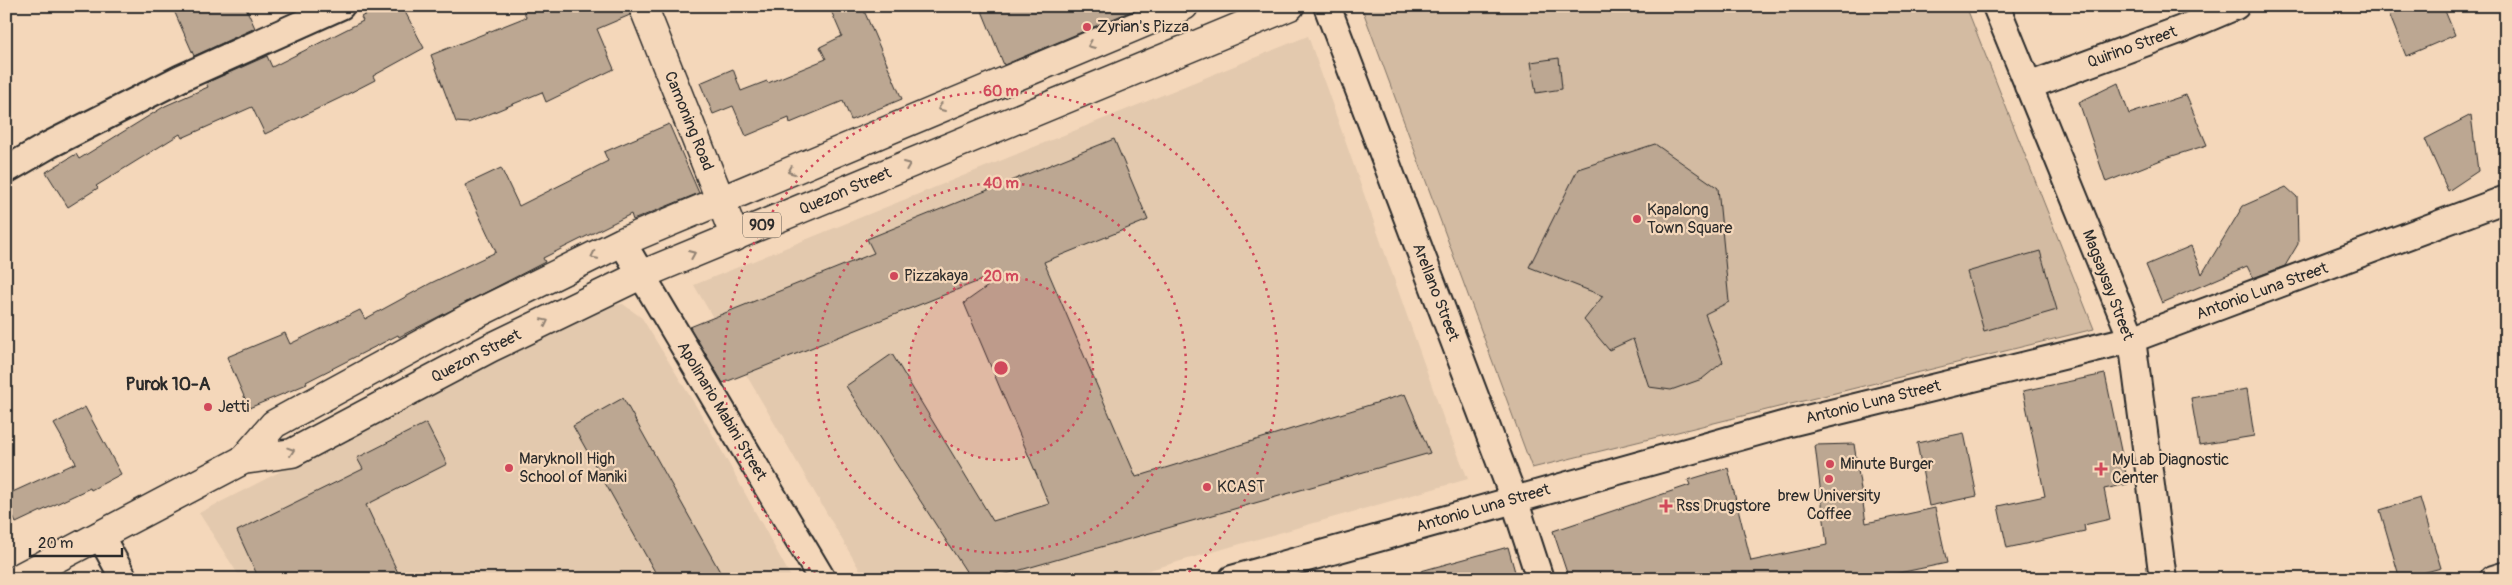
<svg xmlns="http://www.w3.org/2000/svg" width="2512" height="585" viewBox="0 0 2512 585" font-family="Pangolin,sans-serif">
<rect width="100%" height="100%" fill="#f4d7ba"/>
<filter id="ink" filterUnits="userSpaceOnUse"><feTurbulence type="fractalNoise" baseFrequency=".02" numOctaves="2"/><feDisplacementMap in="SourceGraphic" scale="10" xChannelSelector="R" yChannelSelector="G"/><feConvolveMatrix kernelMatrix="1 2 1 2 8 2 1 2 1" color-interpolation-filters="sRGB"/></filter>
<g filter="url(#ink)">
<g fill="#e3c9ae">
<path d="M1308,36l136,384 24,59 -350,100h-253l-171,-294z"/>
<path d="M623,304l19,14 65,106 85,155h-551l-42,-66 406,-207z"/>
</g>
<path fill="#d3bba2" stroke="#7f7366" d="M1374,6h592l128,323 -562,139 -169,-457z"/>
<g fill="#bca792" stroke="#2b2b2b">
<path d="M172,6h73l10,22 -61,28z"/>
<path d="M380,6h22l22,42 -51,28 2,4 -35,18 -75,36 -13,-27 -70,31 -2,-4 -84,52 2,2 -30,19 -22,-35 30,-18 3,5 86,-53 43,-19 -2,-4 61,-27 5,11 91,-46 -2,-4z"/>
<path d="M522,6h106l2,9 -33,14 17,40 -68,33 -4,-10 -74,31 -12,-1 -25,-67 95,-38z"/>
<path d="M829,6h33l40,93 -51,21 -8,-19 -53,22 -1,-5 -43,18 -13,-30 -20,8 -13,-31 33,-14 8,22 26,-10 1,2 58,-24 -6,-12 22,-11z"/>
<path d="M980,6h163l-139,59z"/>
<path d="M2386,6h57l12,29 -49,21z"/>
<path d="M1559,58l3,31 -26,4 -5,-31z"/>
<path d="M2118,83l11,31 57,-19 21,50 -41,13 -60,24 -27,-80z"/>
<path d="M2471,115l7,56 -30,20 -23,-52z"/>
<path d="M669,124l30,69 -66,27 -2,-6 -88,44 2,4 -146,75 -1,-2 -92,47 1,2 -58,24 -22,-51 58,-24 5,11 70,-34 5,9 66,-36 65,-31 -31,-67 36,-17 18,38 89,-45 -4,-9z"/>
<path d="M1114,139l34,81 -104,42 92,215 269,-83 25,59 -441,126h-18l-125,-193 46,-32 101,167 56,-17 -85,-201 24,-17 -4,-7 -261,104 -33,-56 184,-74 -7,-14z"/>
<path d="M1655,144l63,44 11,114 -24,12 18,48 -21,17 -31,11 -22,-3 -16,-48 -24,11 -25,-30 19,-24 -74,-29 49,-98z"/>
<path d="M2286,187l11,10 1,47 -13,22 -32,12 -6,-12 -85,37 -16,-38 45,-19 11,28 41,-68z"/>
<path d="M2040,251l17,59 -73,21 -17,-59z"/>
<path d="M2105,374l23,110 -24,5 6,30 -26,6 1,6 -78,17 -9,-42 47,-10 -22,-105z"/>
<path d="M2247,389l7,47 -55,9 -8,-47z"/>
<path d="M623,398l101,181h-65l-86,-153z"/>
<path d="M85,407l36,67 -30,16 -1,-2 -74,35 -10,-21v-7l70,-32 -22,-39z"/>
<path d="M426,423l21,41 -81,41 35,74h-142l-22,-48 126,-62 -6,-11z"/>
<path d="M1964,433l13,63 -48,10 -12,-63z"/>
<path d="M1854,444l12,79 69,-15 12,55 -77,16h-301l-16,-48 137,-46 -2,-5 40,-12 23,93 76,-16 -12,-100z"/>
<path d="M2420,498l21,70 -41,11 -20,-69z"/>
<path d="M1508,547l9,32h-95l-1,-8z"/>
</g>
<g fill="none" stroke-linecap="round" stroke-linejoin="round">
<defs>
<g id="minor">
<path d="M1327,6l187,493 26,80"/>
<path d="M1996,6l136,333 31,240"/>
<path d="M2028,86l154,-57 54,-23"/>
<path d="M6,170l43,-25 132,-67 160,-72"/>
<path d="M622,242l200,337"/>
<path d="M100,535l24,44"/>
<path d="M1232,579l554,-155 346,-85 374,-140"/>
<path d="M2493,579l13,-4"/>
</g>
<path id="tertiary" d="M643,6l92,231"/>
<g id="trunk">
<path d="M243,460l31,-36 200,-109 148,-73 562,-236"/>
<path d="M17,579l226,-119 49,-7 198,-105 151,-73 649,-269"/>
</g>
</defs>
<use href="#minor" stroke="#2b2b2b" stroke-width="30"/>
<use href="#tertiary" stroke="#2b2b2b" stroke-width="31"/>
<use href="#trunk" stroke="#2b2b2b" stroke-width="31"/>
<use href="#minor" stroke="#f4d7ba" stroke-width="26"/>
<use href="#tertiary" stroke="#f4d7ba" stroke-width="28"/>
<use href="#trunk" stroke="#f4d7ba" stroke-width="28"/>
</g>
<defs><path id="oneway-chevron" d="M-2-3.5L2.5 0L-2 3.5" fill="none" stroke-width="1.6" stroke-linecap="round" stroke-linejoin="round" transform="scale(1.25)"/></defs>
<g stroke="#908172">
<use href="#oneway-chevron" transform="translate(1091 45) rotate(157)"/>
<use href="#oneway-chevron" transform="translate(941 108) rotate(157)"/>
<use href="#oneway-chevron" transform="translate(907 165) rotate(-23)"/>
<use href="#oneway-chevron" transform="translate(791 171) rotate(157)"/>
<use href="#oneway-chevron" transform="translate(692 254) rotate(-23)"/>
<use href="#oneway-chevron" transform="translate(594 256) rotate(154)"/>
<use href="#oneway-chevron" transform="translate(545 322) rotate(-26)"/>
<use href="#oneway-chevron" transform="translate(291 451) rotate(-19)"/>
</g>
</g>
<circle cx="1001" cy="368" r="92" fill="#d1495b" fill-opacity=".12"/>
<g fill="none" stroke="#d1495b" stroke-width="2.5" stroke-dasharray="2.5 5">
<circle cx="1001" cy="368" r="92"/>
<circle cx="1001" cy="368" r="185"/>
<path d="M821 579A277 277 0 1 1 1181 579"/>
</g>
<g fill="#d1495b" stroke="#f4d7ba" stroke-width="2">
<circle cx="1087" cy="27" r="5"/>
<circle cx="1637" cy="219" r="5"/>
<circle cx="894" cy="276" r="5"/>
<circle cx="208" cy="407" r="5"/>
<circle cx="1830" cy="464" r="5"/>
<circle cx="509" cy="468" r="5"/>
<path d="M2098.5 461.5h5v5h5v5h-5v5h-5v-5h-5v-5h5z"/>
<circle cx="1829" cy="479" r="5"/>
<circle cx="1207" cy="487" r="5"/>
<path d="M1663.5 498.5h5v5h5v5h-5v5h-5v-5h-5v-5h5z"/>
</g>
<g text-anchor="middle" dominant-baseline="central" stroke-width="4.5" stroke-linejoin="round" paint-order="stroke">
<rect fill="#f4d7ba" stroke="#675f56" stroke-width="1" x="743" y="212.5" width="38" height="25" rx="4"/>
<g font-size="15" font-weight="bold" fill="#2b2b2b">
<text x="762" y="225">909</text>
</g>
<g font-size="16" fill="#2b2b2b" stroke="#f4d7ba" text-anchor="start">
<text x="1097" y="27">Zyrian's Pizza</text>
<text x="1647" y="210">Kapalong<tspan x="1647" dy="18">Town Square</tspan></text>
<text x="904" y="276">Pizzakaya</text>
<text x="218" y="407">Jetti</text>
<text x="519" y="459">Maryknoll High<tspan x="519" dy="18">School of Maniki</tspan></text>
<text x="2112" y="460">MyLab Diagnostic<tspan x="2112" dy="18">Center</tspan></text>
<text x="1840" y="464">Minute Burger</text>
<text x="1217" y="487">KCAST</text>
<text x="1829" y="496" text-anchor="middle">brew University<tspan x="1829" dy="18">Coffee</tspan></text>
<text x="1676" y="506">Rss Drugstore</text>
</g>
<g font-size="16" fill="#2b2b2b" stroke="#f4d7ba">
<text transform="translate(2132 47) rotate(-20)">Quirino Street</text>
<text transform="translate(689 121) rotate(68)">Camoning Road</text>
<text transform="translate(845 191) rotate(-23)">Quezon Street</text>
<text transform="translate(2108 285) rotate(69)">Magsaysay Street</text>
<text transform="translate(2262 291) rotate(-20)">Antonio Luna Street</text>
<text transform="translate(1436 292) rotate(69)">Arellano Street</text>
<text transform="translate(476 356) rotate(-27)">Quezon Street</text>
<text transform="translate(1873 402) rotate(-14)">Antonio Luna Street</text>
<text transform="translate(722 411) rotate(59)">Apolinario Mabini Street</text>
<text transform="translate(1483 508) rotate(-16)">Antonio Luna Street</text>
</g>
<g font-size="18" font-weight="bold" fill="#2b2b2b" stroke="#f4d7ba">
<text x="168" y="384">Purok 10-A</text>
</g>
</g>
<circle cx="1001" cy="368" r="8" fill="#d1495b" stroke="#f4d7ba" stroke-width="2.5"/>
<g font-size="15" text-anchor="middle" font-weight="bold" fill="#d1495b" stroke="#f4d7ba" stroke-width="4.5" stroke-linejoin="round" paint-order="stroke">
<text x="1001" y="96">60 m</text>
<text x="1001" y="188">40 m</text>
<text x="1001" y="281">20 m</text>
</g>
<rect width="2512" height="585" fill="none" stroke="#f4d7ba" stroke-width="25"/>
<rect x="12" y="12" width="2487" height="560" fill="none" stroke="#2b2b2b" stroke-width="2" filter="url(#ink)"/>
<path d="M30 548v8h92v-8" fill="none" stroke="#2b2b2b" stroke-width="2.5"/>
<text x="38" y="548" font-size="15" fill="#2b2b2b" stroke="#f4d7ba" stroke-width="4" paint-order="stroke">20 m</text>
</svg>
